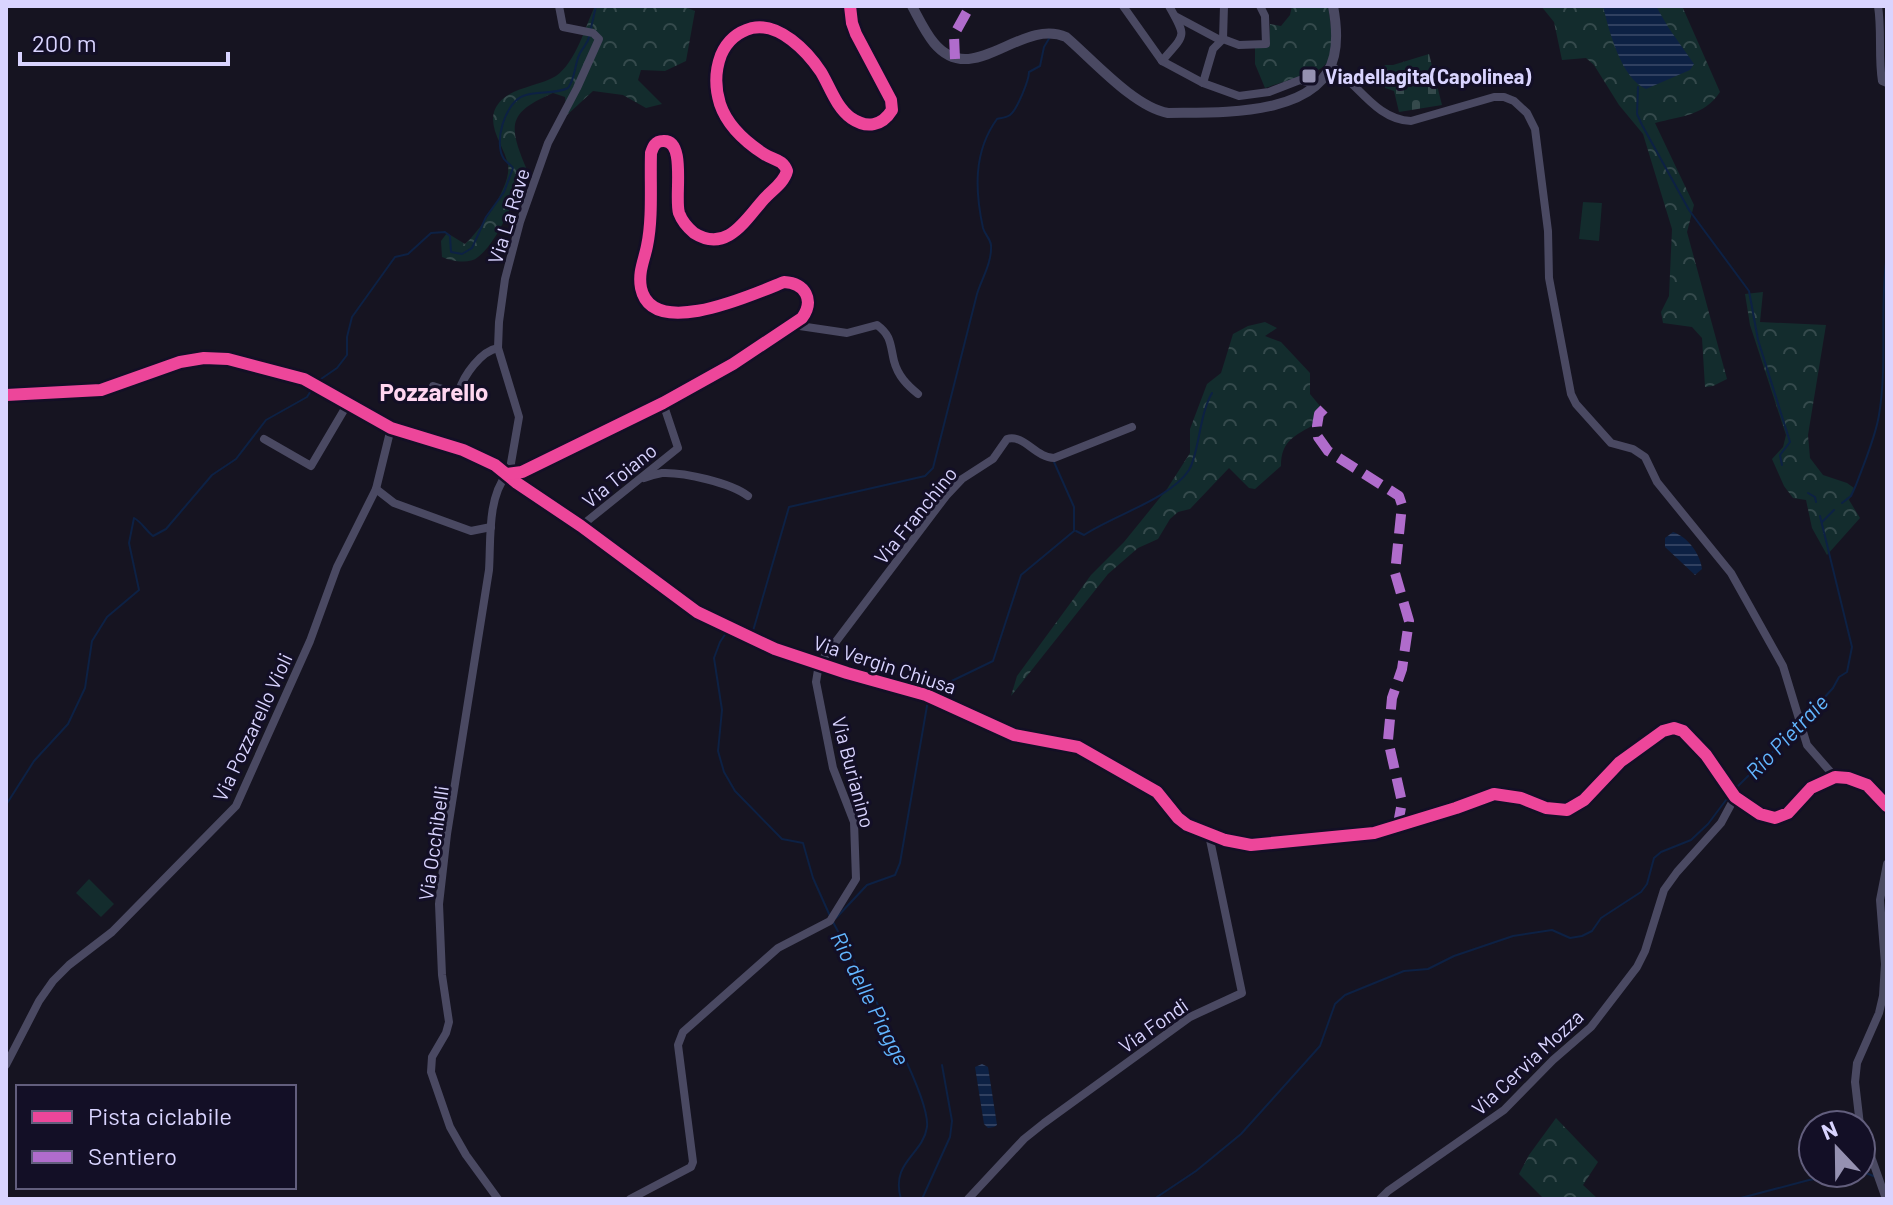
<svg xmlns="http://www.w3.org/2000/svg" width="1893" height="1205" viewBox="0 0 1893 1205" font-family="Barlow,sans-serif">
<defs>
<pattern id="forest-crowns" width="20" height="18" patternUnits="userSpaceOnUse" patternTransform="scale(2)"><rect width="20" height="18" fill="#132c2d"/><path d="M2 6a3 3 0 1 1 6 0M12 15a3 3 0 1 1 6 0" fill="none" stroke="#354a4c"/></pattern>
<pattern id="cemetery-stones" width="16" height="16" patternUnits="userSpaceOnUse" patternTransform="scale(2)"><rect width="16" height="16" fill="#132c2d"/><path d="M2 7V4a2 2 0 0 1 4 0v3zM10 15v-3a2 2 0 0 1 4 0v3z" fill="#354a4c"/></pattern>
<pattern id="water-rules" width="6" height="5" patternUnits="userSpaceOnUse" patternTransform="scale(2)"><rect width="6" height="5" fill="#0d2144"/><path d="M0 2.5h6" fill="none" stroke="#304060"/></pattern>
</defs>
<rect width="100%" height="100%" fill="#161421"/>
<g fill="url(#forest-crowns)">
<path d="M595,6h88l12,5 -9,50 -21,10 -24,-1 -3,10 24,24 -16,4 -23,-13 -30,-4 -26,24 -2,-18 -12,-4c-46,20 -45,32 -26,77 -11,24 -28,71 -49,87 -9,8 -27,4 -36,0l-1,-16 6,-8 18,11c15,-13 47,-59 43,-79 -3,-17 -19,-35 -14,-53 8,-25 43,-24 62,-36 20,-14 29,-49 39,-70z"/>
<path d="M1292,6h36c12,72 -2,61 -63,82l-10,-24v-17l14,-1 1,-22 11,2 9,-11z"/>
<path d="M1541,6h141l38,86c-16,24 -39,24 -65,31l39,82 -7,27 40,147 -14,7 -8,1 -3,-49 -10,-11 -29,-4 -2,-11 8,-16 3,-67 -29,-95 -24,-29 -25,-40 -8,-7 -24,2 -8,-38z"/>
<path d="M1763,292l-3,30 66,3 -18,110 2,23 13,17 24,8 7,5 -5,12 11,18 -33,37 -15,-27 -6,-28 -13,-2 -9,-12 -12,-27 11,-12 3,-12 -36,-110 -5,-31z"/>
<path d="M1265,322l12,6 -12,8 16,6 29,31v21l10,12 -5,18c-20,12 -34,16 -34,42l-26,23 -6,-1 -20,-20 -39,41 -12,3 -8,7 -12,20 -20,9 -30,26 -97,122 6,-20 74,-101 33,-33 43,-53 23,-36v-24l17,-45 14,-11 12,-39 15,-8z"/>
<path d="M1556,1118l42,44 -15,23 15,14h-54l-25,-25 10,-19z"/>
</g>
<path fill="url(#cemetery-stones)" d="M1429,54l13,51 -43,7 -5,-21 -9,-3v-8l-7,-4 7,-11h8z"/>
<g fill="#132c2d">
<path d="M1583,202l19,1 -3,38 -20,-2z"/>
<path d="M89,879l25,25 -13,13 -25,-24z"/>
</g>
<g fill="url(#water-rules)">
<path d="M1603,6h53l12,21 26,37 -4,6 -44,19c-25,-11 -37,-58 -43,-83z"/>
<path d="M1673,532c15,5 27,22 29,37l-7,6 -30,-28v-9z"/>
<path d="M982,1064l6,3 9,58 -3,2 -6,1 -4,-4 -9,-57z"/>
</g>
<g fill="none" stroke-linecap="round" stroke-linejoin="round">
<g stroke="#0d2144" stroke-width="2">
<path d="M591,28l5,-22"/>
<path d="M1638,87l-1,27 5,11 47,85 60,81 9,49 32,102 -10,13 2,10"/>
<path d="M318,381l19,-13 10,-13v-18l5,-20 43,-60 13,-3 23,-21 14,-1 5,4 1,16 11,2 10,-6 14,-31 18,-25 9,-24c-3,-4 -7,-6 -9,-9 -11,-16 1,-56 19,-63 14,-6 31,-1 45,-8 8,-11 6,-23 12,-35 4,-7 8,-9 10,-19"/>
<path d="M1054,462l20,45v23"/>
<path d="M1808,493l7,4 1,5"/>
<path d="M1842,503l9,-7 5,-11c8,-22 19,-46 23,-70 9,-53 0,-108 8,-161"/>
<path d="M1822,522l12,-12"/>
<path d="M1076,531l8,4c30,-20 86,-36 105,-65 10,-16 10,-55 23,-77"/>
<path d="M732,625l2,-2 19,8 36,-124 136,-31 8,-8 44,-174c5,-16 15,-31 14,-49 -1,-7 -6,-10 -8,-17 -8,-37 -10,-76 14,-109 4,-1 9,-1 13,-4 7,-5 19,-35 19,-43l11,-6 4,-19 6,-10"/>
<path d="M728,630l-8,12 -6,16 8,52 -4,41 6,21 11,19 47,48 21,4 10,35 17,38"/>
<path d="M931,691l62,-30 28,-86 53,-44"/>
<path d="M1804,720l29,-32 6,-11 8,-5 5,-25 -32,-131"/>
<path d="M1736,788l61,-60"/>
<path d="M6,805l28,-44 34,-37 17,-36 7,-47 15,-24 32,-27 -10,-47 5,-25c9,5 11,12 19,18l13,-7 46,-54 24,-16 30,-39 41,-23 5,-8"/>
<path d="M836,918l31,-33 28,-10 5,-12 28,-163"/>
<path d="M833,922c19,37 98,170 94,205 -4,28 -37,35 -26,72"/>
<path d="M1861,1171l15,6"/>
<path d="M922,1199l28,-62 2,-16 -10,-56"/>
<path d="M1154,1199l42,-28 45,-37 79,-88 15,-42 10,-9 59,-24 24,-2 26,-13 59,-20 39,-6 18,8 12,-2 10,-5 9,-13 40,-26 6,-8 7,-26 7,-6 30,-12 17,-16 21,-28"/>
<path d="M1737,1199l72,-19 43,-7"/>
</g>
<g stroke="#4a4962" stroke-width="8">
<path d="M1123,6l39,55 41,22 36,13 30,-4 31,-12 16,5"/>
<path d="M1878,6c4,25 0,51 4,75l5,2"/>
<path d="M1175,16l45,24"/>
<path d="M1223,39l16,6 27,-1 -1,-28 -5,-10"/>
<path d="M1162,61c24,-28 25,-23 7,-55"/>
<path d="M1331,66c27,17 45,54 80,55l83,-24h10l10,4 13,12 8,16 13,102 1,47 22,116 5,10 35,39 22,6 12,8 12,25 74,91 52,93 24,79 28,32"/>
<path d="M1203,83l10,-34 10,-10 1,-33"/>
<path d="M793,325l54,8 30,-8c15,11 13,20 17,36 4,15 13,24 24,33"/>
<path d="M433,386l19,6 7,-1c5,-16 22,-40 39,-43"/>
<path d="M264,439l47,27 36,-61"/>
<path d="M512,473l-1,-10 8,-46 -21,-69 1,-26 6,-43 15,-57 28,-79 29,-55 22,-49 -6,-6 -30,-6 -4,-21"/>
<path d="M644,478c5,-2 12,-4 18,-5 22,-1 69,10 86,23"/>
<path d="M376,489l18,14 77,28 20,-4"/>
<path d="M581,526l97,-78 -15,-45"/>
<path d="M6,1065l33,-64 14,-20 16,-16 43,-33 124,-126 74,-165 27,-74 39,-78 15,-61"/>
<path d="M1860,1125l-5,-43 2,-19 22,-50 4,-17 2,-32 -5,-64 7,-36"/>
<path d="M1861,1128l25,71"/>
<path d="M498,1199l-32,-44 -16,-28 -19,-55 1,-15 14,-24 3,-11 -7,-47 -3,-71 8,-70 42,-264c2,-29 -2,-72 18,-96"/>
<path d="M630,1199l61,-32 2,-5 -15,-117 5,-13 95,-84 52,-27 26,-42 -2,-57 -21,-54 -17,-86 3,-18 127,-168 16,-17 31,-20 14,-20c17,-5 29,19 47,19l78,-31"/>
<path d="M968,1199l56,-60 20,-16 146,-106 52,-24 -33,-158"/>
<path d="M1380,1199l8,-8 116,-81 49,-50 38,-33 46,-60 8,-16 19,-61 13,-18 44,-49 14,-26"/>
</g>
<g stroke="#4a4962" stroke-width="10">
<path d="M912,6c7,13 13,26 22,37 39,47 87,-26 132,-6 27,23 68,70 102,76 48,-1 152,5 166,-57 4,-17 2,-34 -1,-50"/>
<path d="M6,395l95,-5 79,-28 24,-4 24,1 76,20 87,49 72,22 32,15 22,18 64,43 116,86 78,37 72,24 79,22 88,40 64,12 79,45 21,26 9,7 38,15 26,5 123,-12 82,-25 38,-14 27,4 25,10 21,2 17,-10 36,-38 43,-31 11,-3 9,3 23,24 29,42 25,17 15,4 13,-5 23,-25 24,-11 13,1 19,7 20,21"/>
<path d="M507,474l15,-2 141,-69 70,-39 69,-46c13,-18 3,-35 -18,-36 -30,12 -132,59 -143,6 -3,-16 3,-27 6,-42 6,-29 3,-63 4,-93 2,-6 4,-12 12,-12 24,-2 11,57 16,72 3,8 9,15 15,20 33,21 52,-14 70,-34 8,-9 20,-16 23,-28 -4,-12 -14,-11 -23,-17 -20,-13 -37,-29 -44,-50 -5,-16 -5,-33 1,-49 6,-14 16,-23 31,-27 27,-6 55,23 69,44 9,15 15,35 30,46 16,11 31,8 41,-8l-1,-10 -35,-66 -4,-11 -2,-17"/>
</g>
<g stroke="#b06ccc" stroke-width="10" stroke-dasharray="20 10" stroke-linecap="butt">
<path d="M955,59l-1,-24 16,-29"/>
<path d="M1324,409l-5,5 -2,12 1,11 10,14 71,45 3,9 -7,68 14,48 -7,48 -10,29 -4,42 14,62 -4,22"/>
</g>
<defs>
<g id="cycleway">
<path d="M6,395l95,-5 79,-28 24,-4 24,1 76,20 87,49 72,22 32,15 22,18 64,43 116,86 78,37 72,24 79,22 88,40 64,12 79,45 21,26 9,7 38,15 26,5 123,-12 82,-25 38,-14 27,4 25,10 21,2 17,-10 36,-38 43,-31 11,-3 9,3 23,24 29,42 25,17 15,4 13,-5 23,-25 24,-11 13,1 19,7 20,21"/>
<path d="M507,474l15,-2 141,-69 70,-39 69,-46c13,-18 3,-35 -18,-36 -30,12 -132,59 -143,6 -3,-16 3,-27 6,-42 6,-29 3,-63 4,-93 2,-6 4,-12 12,-12 24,-2 11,57 16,72 3,8 9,15 15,20 33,21 52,-14 70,-34 8,-9 20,-16 23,-28 -4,-12 -14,-11 -23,-17 -20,-13 -37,-29 -44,-50 -5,-16 -5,-33 1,-49 6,-14 16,-23 31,-27 27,-6 55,23 69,44 9,15 15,35 30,46 16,11 31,8 41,-8l-1,-10 -35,-66 -4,-11 -2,-17"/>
</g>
</defs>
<use href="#cycleway" stroke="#130f26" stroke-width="17"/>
<use href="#cycleway" stroke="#ed469a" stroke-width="12"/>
</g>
<rect fill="#9591b1" stroke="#130f26" stroke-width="3" x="1301" y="68" width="16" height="16" rx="4"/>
<g text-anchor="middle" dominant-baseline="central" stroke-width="6" stroke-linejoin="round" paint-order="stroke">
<g font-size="20" font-weight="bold" fill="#d9d4ff" stroke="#130f26" text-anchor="start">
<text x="1325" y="76">Viadellagita(Capolinea)</text>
</g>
<g font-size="20" fill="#d9d4ff" stroke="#130f26">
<text transform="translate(508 216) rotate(-73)">Via La Rave</text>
<text transform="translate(619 475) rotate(-39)">Via Toiano</text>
<text transform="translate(915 515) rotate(-51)">Via Franchino</text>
<text transform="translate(885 664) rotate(18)">Via Vergin Chiusa</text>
<text transform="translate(252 727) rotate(-65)">Via Pozzarello Violi</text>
<text transform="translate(854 772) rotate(75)">Via Burianino</text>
<text transform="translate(433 843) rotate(-82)">Via Occhibelli</text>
<text transform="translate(1153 1025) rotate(-35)">Via Fondi</text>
<text transform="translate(1527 1062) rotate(-43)">Via Cervia Mozza</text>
</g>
<g font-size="22" font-style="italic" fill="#62b6ff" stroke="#130f26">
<text transform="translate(1786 736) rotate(-46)">Rio Pietraie</text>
<text transform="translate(871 998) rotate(63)">Rio delle Piagge</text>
</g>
<g font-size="24" font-weight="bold" fill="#ffd6f0" stroke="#130f26">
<text x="434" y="391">Pozzarello</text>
</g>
</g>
<rect width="1893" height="1205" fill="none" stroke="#d9d4ff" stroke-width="16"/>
<rect x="16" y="1085" width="280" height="104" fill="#130f26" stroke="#625e7d" stroke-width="2"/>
<rect x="32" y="1111" width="40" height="12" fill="#ed469a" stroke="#625e7d" stroke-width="2"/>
<text x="88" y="1125" font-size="24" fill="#d9d4ff">Pista ciclabile</text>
<rect x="32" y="1151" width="40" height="12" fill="#b06ccc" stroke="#625e7d" stroke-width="2"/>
<text x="88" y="1165" font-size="24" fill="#d9d4ff">Sentiero</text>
<g transform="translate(1837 1149) rotate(338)"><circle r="38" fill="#130f26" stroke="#625e7d" stroke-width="2"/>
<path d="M0-6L14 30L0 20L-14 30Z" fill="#9591b1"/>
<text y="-12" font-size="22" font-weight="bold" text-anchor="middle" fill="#d9d4ff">N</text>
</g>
<path d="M20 52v12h208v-12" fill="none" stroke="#d9d4ff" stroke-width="4"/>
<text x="32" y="52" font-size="24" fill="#d9d4ff" stroke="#130f26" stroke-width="6" paint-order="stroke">200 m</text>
</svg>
